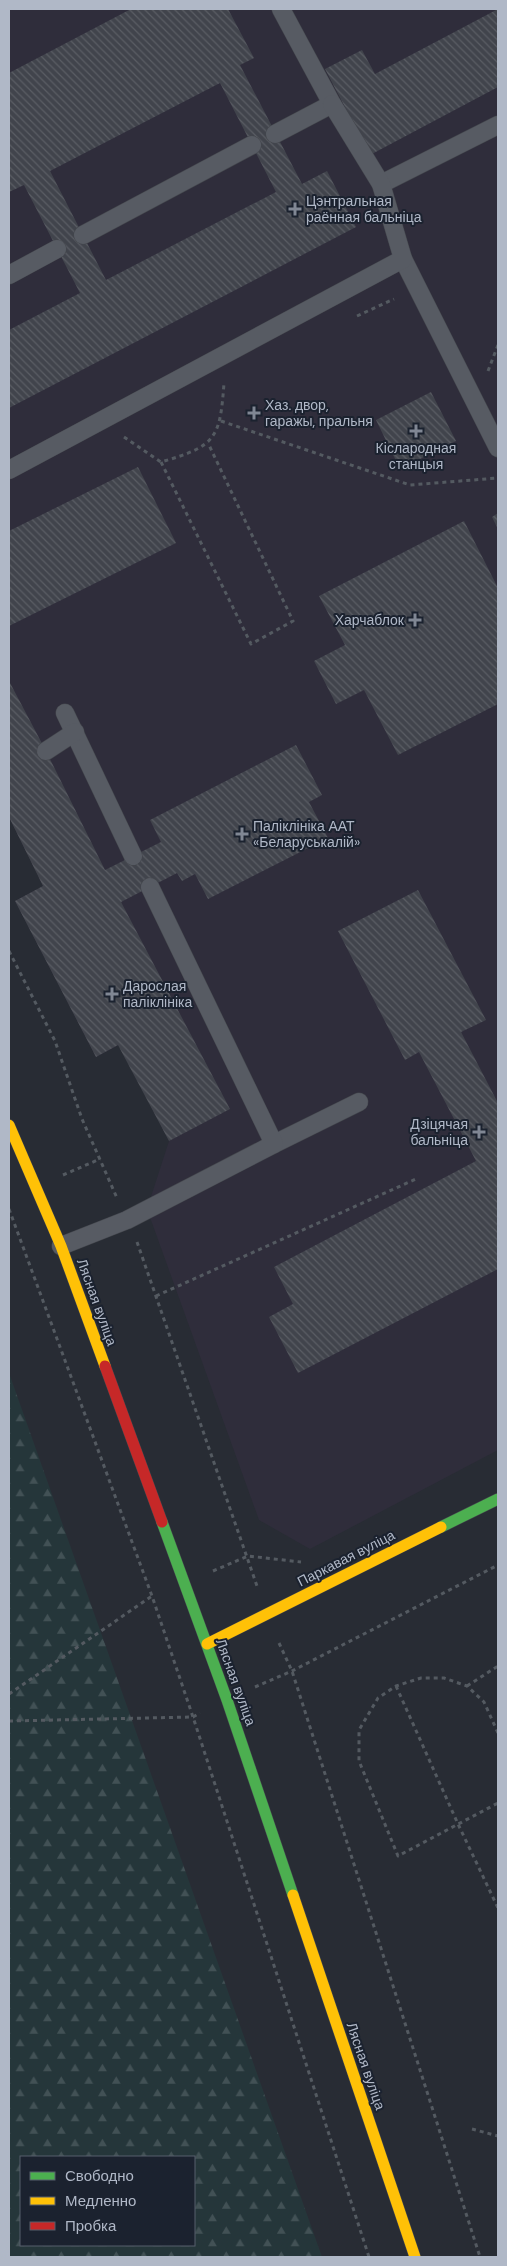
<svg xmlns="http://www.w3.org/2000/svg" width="507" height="2266" viewBox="0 0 507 2266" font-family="'DM Sans',sans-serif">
<defs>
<pattern id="forest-firs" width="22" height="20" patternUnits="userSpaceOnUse" patternTransform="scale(1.25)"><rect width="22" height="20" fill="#25363a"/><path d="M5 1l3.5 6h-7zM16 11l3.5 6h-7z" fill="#425155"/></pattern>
<pattern id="building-back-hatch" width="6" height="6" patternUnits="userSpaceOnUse" patternTransform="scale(1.25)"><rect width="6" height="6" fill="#41444c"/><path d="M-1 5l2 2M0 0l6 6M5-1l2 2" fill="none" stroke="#5a5d64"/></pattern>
</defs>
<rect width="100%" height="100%" fill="#282c34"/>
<path fill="#2f2d3b" d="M9,9h489v1441l-188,99 -51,-29 -112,-311 22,-68 -50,-96 -23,12 -81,-156 28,-15 -34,-69z"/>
<path fill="url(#forest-firs)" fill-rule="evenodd" d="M9,1373l313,884h-313zM21,2157h173v88h-173z"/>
<g fill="url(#building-back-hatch)" fill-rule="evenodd">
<path d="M131,9h97l26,49 -14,7 62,119 25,-13 29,56 -347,181v-78l71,-37 -56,-108 -15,7v-119zM220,83l56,109 -170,88 -56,-109z"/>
<path d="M498,9v78l-128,68 -45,-86 37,-19 13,24z"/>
<path d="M431,392l25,49 -56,28 -24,-49z"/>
<path d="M138,467l38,76 -167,83v-95z"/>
<path d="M498,513v16l-6,-12z"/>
<path d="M464,521l34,67v116l-100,51 -34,-65 -28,14 -22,-43 31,-16 -26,-49z"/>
<path d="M9,681l37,70 59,119 56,-28 -11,-22 146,-75 26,50 -13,7 19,36 -120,61 -13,-25 -13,7 -5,-8 -56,29 109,207 -61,32 -51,-96 -22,12 -81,-156 28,-15 -34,-69z"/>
<path d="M418,890l68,130 -25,12 37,71v166l-200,104 -29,-56 24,-13 -19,-37 202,-106 -57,-109 -14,8 -67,-129z"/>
</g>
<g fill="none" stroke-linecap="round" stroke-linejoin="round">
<defs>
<g id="lane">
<path d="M275,134l57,-30 -51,-95"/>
<path d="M381,184l117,-59"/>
<path d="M83,235l169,-90"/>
<path d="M403,259l95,189"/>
<path d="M9,275l48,-26"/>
<path d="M9,470l394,-211 -22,-75 -49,-80"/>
<path d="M65,713l68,143"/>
<path d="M46,751l29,-19"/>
<path d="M274,1144l85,-42"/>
<path d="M61,1246l66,-26 147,-76 -124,-257"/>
</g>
<g id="fast">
<path d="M162,1522l65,178 66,195"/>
<path d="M441,1527l57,-28"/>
</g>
<g id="slow">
<path d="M9,1125l52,121 44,120"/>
<path d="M207,1644l234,-117"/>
<path d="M293,1895l122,362"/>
</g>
<path id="jam" d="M105,1366l57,156"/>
</defs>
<use href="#lane" stroke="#44474d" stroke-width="19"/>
<use href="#fast" stroke="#44474d" stroke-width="12"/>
<use href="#slow" stroke="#44474d" stroke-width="12"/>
<use href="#jam" stroke="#44474d" stroke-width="12"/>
<g stroke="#545a61" stroke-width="3" stroke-dasharray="4 4" stroke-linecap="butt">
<path d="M357,316l37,-17"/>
<path d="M488,371l10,-26"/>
<path d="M221,421l189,64 88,-7"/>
<path d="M124,437l37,25c55,-16 59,-23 63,-79"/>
<path d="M161,462l90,182 42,-23 -85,-178"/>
<path d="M9,951l46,90 27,78 35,79"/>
<path d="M63,1175l37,-16"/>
<path d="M9,1209l143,387 41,121 176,540"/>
<path d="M137,1242l120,344"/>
<path d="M156,1296l260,-117"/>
<path d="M213,1571l35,-15 53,6"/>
<path d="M279,1643l13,28 188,586"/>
<path d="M396,1686l62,138 40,84"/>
<path d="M467,1686l31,-20"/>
<path d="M255,1687l37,-16 206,-106"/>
<path d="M9,1694l143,-98"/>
<path d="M9,1721l184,-4 7,-4"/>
<path d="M498,1733l-14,-31 -17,-16 -23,-8h-23l-25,8 -18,12 -19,32v31l39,95 100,-53"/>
<path d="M472,2129l26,7"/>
</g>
<use href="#lane" stroke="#575b63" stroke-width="18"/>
<use href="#fast" stroke="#4caf50" stroke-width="11"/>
<use href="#slow" stroke="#ffc107" stroke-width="11"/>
<use href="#jam" stroke="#c62828" stroke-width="11"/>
</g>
<g fill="#808794" stroke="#1b222f" stroke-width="2">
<path d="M292.5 201.5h5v5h5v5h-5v5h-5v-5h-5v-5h5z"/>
<path d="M251.5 405.5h5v5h5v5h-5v5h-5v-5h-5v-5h5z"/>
<path d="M413.5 423.5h5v5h5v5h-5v5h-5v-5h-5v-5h5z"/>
<path d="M412.5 612.5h5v5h5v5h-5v5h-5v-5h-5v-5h5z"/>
<path d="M239.5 826.5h5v5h5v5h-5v5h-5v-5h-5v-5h5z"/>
<path d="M109.5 986.5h5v5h5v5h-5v5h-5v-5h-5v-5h5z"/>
<path d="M476.5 1124.5h5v5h5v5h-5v5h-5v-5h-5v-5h5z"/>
</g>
<g text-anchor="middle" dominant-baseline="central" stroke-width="4" stroke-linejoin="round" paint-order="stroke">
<g font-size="14" fill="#b0b8c7" stroke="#1b222f" text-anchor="start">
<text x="306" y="201">Цэнтральная<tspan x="306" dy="16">раённая бальніца</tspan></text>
<text x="265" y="405">Хаз. двор,<tspan x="265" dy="16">гаражы, пральня</tspan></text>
<text x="416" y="448" text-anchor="middle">Кіслародная<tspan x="416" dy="16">станцыя</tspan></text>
<text x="404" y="620" text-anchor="end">Харчаблок</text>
<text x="253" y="826">Паліклініка ААТ<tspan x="253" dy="16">«Беларуськалій»</tspan></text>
<text x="123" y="986">Дарослая<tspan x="123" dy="16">паліклініка</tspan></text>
<text x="468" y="1124" text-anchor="end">Дзіцячая<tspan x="468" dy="16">бальніца</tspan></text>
</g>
<g font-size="14" fill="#b0b8c7" stroke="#1b222f">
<text transform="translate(97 1302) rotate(70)">Лясная вуліца</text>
<text transform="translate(346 1558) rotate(-27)">Паркавая вуліца</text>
<text transform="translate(236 1682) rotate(70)">Лясная вуліца</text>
<text transform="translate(366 2066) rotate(71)">Лясная вуліца</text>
</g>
</g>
<rect width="507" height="2266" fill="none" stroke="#b0b8c7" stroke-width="20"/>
<rect x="20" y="2156" width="175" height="90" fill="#1b222f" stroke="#575e6c"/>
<rect x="30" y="2172" width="25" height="8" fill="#4caf50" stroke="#575e6c"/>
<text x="65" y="2181" font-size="15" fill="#b0b8c7">Свободно</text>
<rect x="30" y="2197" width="25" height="8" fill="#ffc107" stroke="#575e6c"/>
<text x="65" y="2206" font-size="15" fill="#b0b8c7">Медленно</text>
<rect x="30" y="2222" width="25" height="8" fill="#c62828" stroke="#575e6c"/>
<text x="65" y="2231" font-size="15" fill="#b0b8c7">Пробка</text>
</svg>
